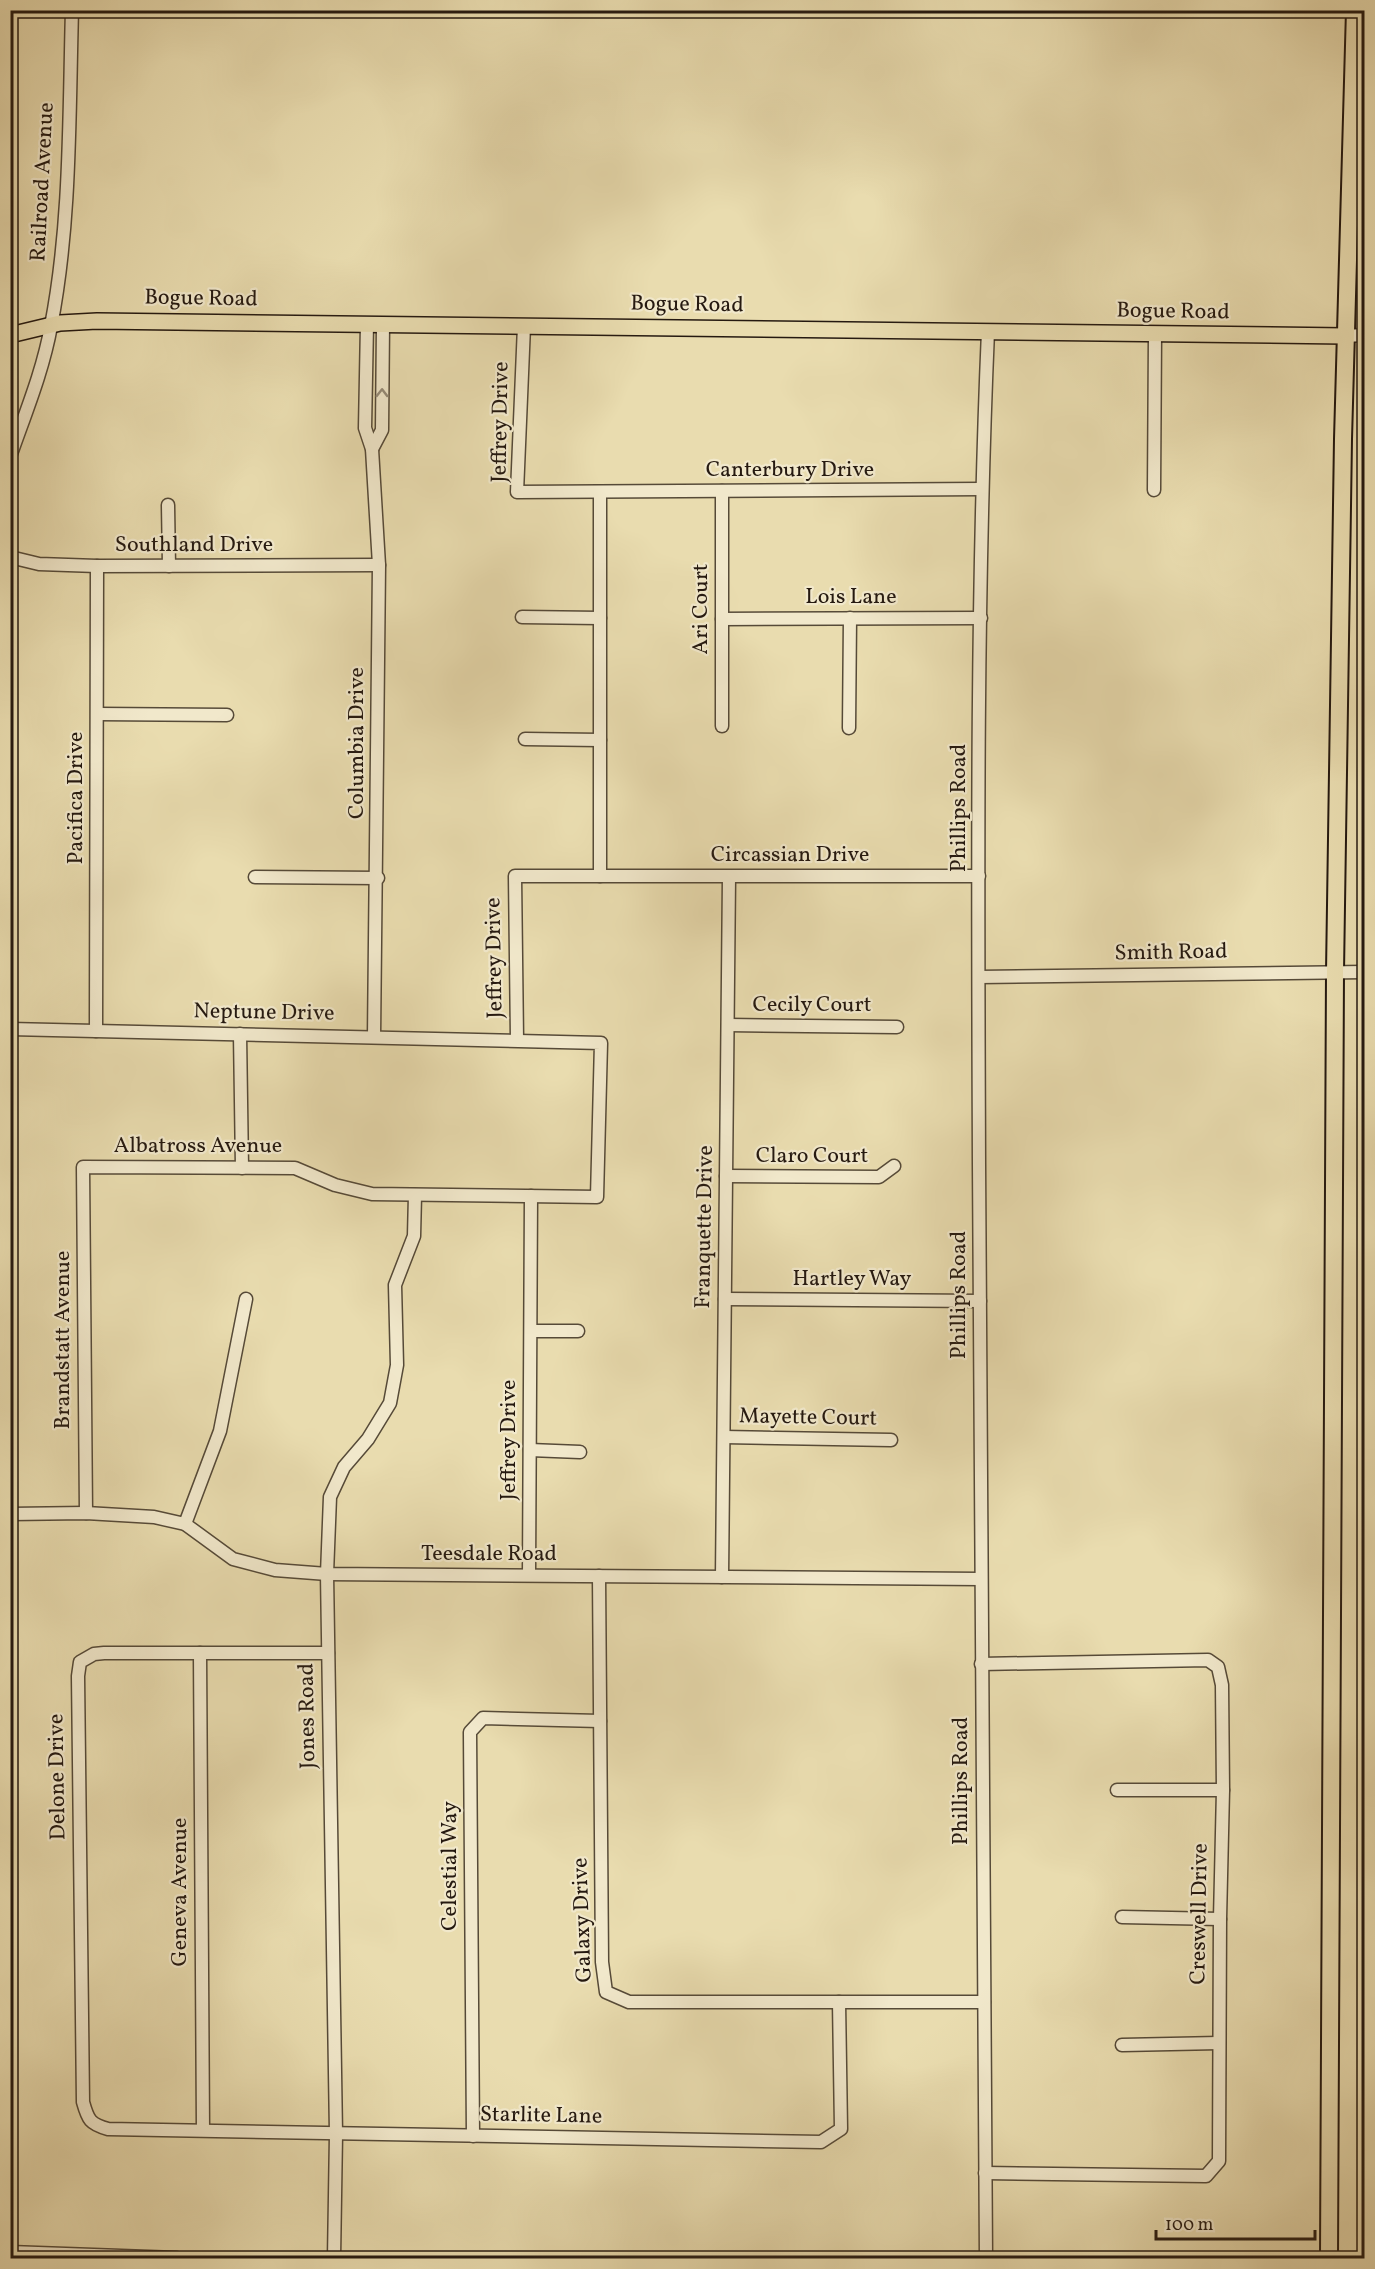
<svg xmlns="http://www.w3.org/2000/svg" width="1375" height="2269" viewBox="0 0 1375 2269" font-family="Vollkorn,serif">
<rect width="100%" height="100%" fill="#e9dcaf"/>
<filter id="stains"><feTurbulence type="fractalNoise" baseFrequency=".00333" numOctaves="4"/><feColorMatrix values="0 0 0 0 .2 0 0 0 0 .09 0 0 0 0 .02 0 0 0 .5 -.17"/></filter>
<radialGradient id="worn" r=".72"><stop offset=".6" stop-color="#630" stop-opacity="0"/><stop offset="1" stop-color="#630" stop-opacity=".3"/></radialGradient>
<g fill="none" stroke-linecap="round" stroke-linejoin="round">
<defs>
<g id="minor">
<path d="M367,324l-2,104 7,21 7,116 -5,472"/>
<path d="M524,326l-7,166 464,-3"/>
<path d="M1345,336l19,-1"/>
<path d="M372,449l10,-19 1,-106"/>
<path d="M10,457c15,-43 33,-86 41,-131 20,-103 18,-211 21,-316"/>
<path d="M1154,490l1,-156"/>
<path d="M722,491v235"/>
<path d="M600,492v384"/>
<path d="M168,505l1,61"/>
<path d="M10,557l29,7 58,2 282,-1"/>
<path d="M522,617l78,1"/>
<path d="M722,619l259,-1"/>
<path d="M98,714l129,1"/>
<path d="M849,728l1,-110"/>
<path d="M525,739l75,1"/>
<path d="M255,877l123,1"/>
<path d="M979,977l385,-5"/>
<path d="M728,1025l169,2"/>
<path d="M10,1029l591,14 -4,154 -225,-3 -37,-9 -40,-17 -212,-1 3,346"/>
<path d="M96,1031l1,-465"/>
<path d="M240,1034l2,134"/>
<path d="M517,1040l-2,-164h464"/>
<path d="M726,1176l153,1 15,-11"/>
<path d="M725,1299l255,2"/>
<path d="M531,1331h47"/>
<path d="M724,1437l167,3"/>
<path d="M530,1450l50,2"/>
<path d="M10,1514l76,-1 68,4 31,7 48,35 42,11 52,4 654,5"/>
<path d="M185,1524l35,-93 26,-132"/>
<path d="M529,1575l2,-379"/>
<path d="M599,1576l3,386 4,30 23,10h355"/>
<path d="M722,1577l7,-700"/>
<path d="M200,1653l3,477"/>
<path d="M328,1653h-224l-10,1 -14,8 -2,14 5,426c5,18 7,22 25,27l713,13 20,-13 -2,-127"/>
<path d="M981,1664l227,-4 10,7 4,18 1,105 -3,129 -1,242 -13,15 -221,-3"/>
<path d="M1117,1790h106"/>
<path d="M1122,1917l98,2"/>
<path d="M1122,2045l97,-2"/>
<path d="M473,2136l-3,-404 13,-14 117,3"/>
<path d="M10,2252l167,6"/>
<path d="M334,2258l2,-124 -9,-560 3,-77 14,-30 24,-28 22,-36 7,-38 -2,-80 19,-49 1,-41"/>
<path d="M986,2258c-3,-364 -5,-729 -7,-1094 -1,-278 -3,-556 9,-833"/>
</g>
<path id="major" d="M10,335l50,-12 37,-2 1248,15"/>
<path id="highway" d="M1329,2258l6,-1286 8,-533 12,-429"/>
</defs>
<use href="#minor" stroke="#564a38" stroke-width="15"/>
<use href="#major" stroke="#251910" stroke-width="18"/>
<use href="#highway" stroke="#251910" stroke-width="20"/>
<use href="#minor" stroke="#f1e8cb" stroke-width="12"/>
<use href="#major" stroke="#e9dcaf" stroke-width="15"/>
<use href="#highway" stroke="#e9dcaf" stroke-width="16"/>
</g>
<defs><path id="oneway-chevron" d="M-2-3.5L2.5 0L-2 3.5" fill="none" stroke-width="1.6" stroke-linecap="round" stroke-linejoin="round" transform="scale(1.5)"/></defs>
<use stroke="#958b77" href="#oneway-chevron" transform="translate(382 393) rotate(-89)"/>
<g text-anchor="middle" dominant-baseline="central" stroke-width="4.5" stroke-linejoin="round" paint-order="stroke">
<g font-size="22" fill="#251910" stroke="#f1e8cb">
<text transform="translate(43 182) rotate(-87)">Railroad Avenue</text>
<text transform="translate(201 299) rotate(1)">Bogue Road</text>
<text transform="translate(687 305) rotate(1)">Bogue Road</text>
<text transform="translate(1173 312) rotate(1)">Bogue Road</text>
<text transform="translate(501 422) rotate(-89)">Jeffrey Drive</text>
<text x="790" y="470">Canterbury Drive</text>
<text x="194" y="545">Southland Drive</text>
<text x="851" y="597">Lois Lane</text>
<text transform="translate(701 609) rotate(-90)">Ari Court</text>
<text transform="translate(357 743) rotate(-90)">Columbia Drive</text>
<text transform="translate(76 798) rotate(-90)">Pacifica Drive</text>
<text transform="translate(959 808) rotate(-90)">Phillips Road</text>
<text x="790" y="855">Circassian Drive</text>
<text transform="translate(1171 953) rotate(-1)">Smith Road</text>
<text transform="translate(495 958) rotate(-91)">Jeffrey Drive</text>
<text x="812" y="1005">Cecily Court</text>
<text transform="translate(264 1013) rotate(1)">Neptune Drive</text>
<text x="198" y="1146">Albatross Avenue</text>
<text x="812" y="1156">Claro Court</text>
<text transform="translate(705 1227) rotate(-89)">Franquette Drive</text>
<text x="852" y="1279">Hartley Way</text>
<text transform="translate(959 1295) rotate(-90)">Phillips Road</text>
<text transform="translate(63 1340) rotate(-90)">Brandstatt Avenue</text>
<text transform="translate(808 1418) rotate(1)">Mayette Court</text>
<text transform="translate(509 1440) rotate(-90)">Jeffrey Drive</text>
<text x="489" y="1554">Teesdale Road</text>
<text transform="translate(308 1716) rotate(-91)">Jones Road</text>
<text transform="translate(58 1777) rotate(-91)">Delone Drive</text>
<text transform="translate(961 1781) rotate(-90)">Phillips Road</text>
<text transform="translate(450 1866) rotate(-90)">Celestial Way</text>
<text transform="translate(180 1892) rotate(-90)">Geneva Avenue</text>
<text transform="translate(1200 1914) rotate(-89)">Creswell Drive</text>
<text transform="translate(583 1920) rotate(-92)">Galaxy Drive</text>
<text transform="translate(541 2116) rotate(1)">Starlite Lane</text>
</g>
</g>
<rect width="1375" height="2269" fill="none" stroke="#e9dcaf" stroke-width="36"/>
<rect x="12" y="12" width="1351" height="2245" fill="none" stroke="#251910" stroke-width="3"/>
<rect x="18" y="18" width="1339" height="2233" fill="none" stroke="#251910" stroke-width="1.5"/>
<path d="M1156 2230v9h159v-9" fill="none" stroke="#251910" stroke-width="3"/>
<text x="1165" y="2230" font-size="18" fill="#251910" stroke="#f1e8cb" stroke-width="4.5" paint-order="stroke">100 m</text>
<rect width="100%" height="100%" filter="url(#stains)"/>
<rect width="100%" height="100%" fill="url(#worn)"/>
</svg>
